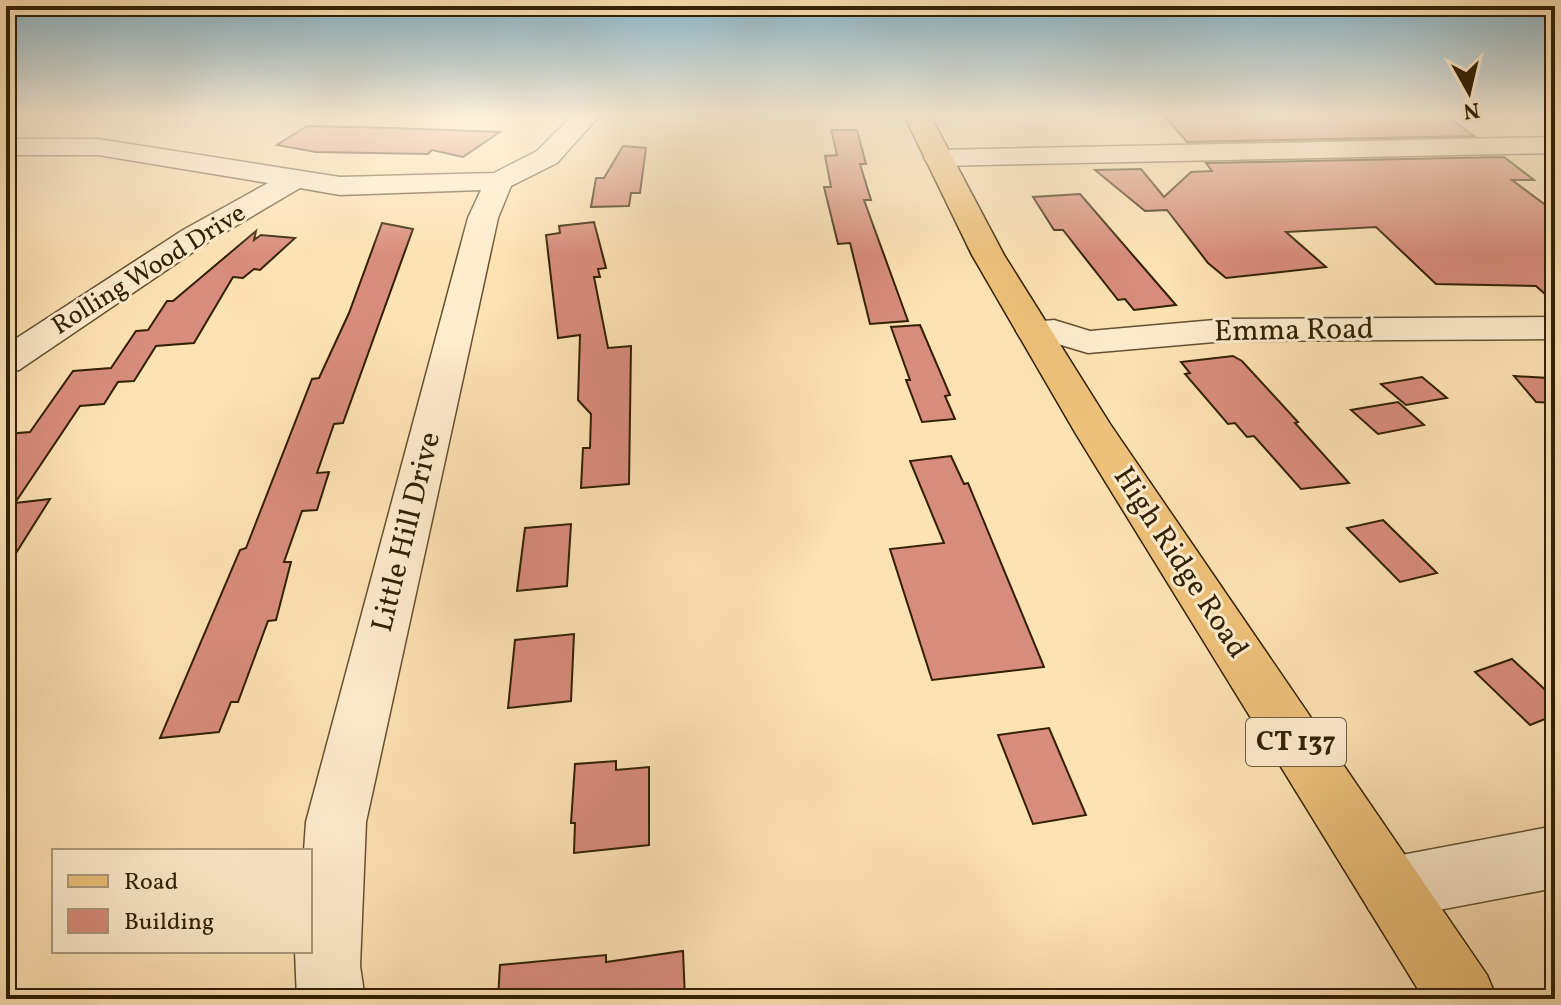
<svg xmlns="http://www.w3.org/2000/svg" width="1561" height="1005" viewBox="0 0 1561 1005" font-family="Vollkorn,serif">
<rect width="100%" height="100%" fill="#fde2b4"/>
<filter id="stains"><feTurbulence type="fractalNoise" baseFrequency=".0025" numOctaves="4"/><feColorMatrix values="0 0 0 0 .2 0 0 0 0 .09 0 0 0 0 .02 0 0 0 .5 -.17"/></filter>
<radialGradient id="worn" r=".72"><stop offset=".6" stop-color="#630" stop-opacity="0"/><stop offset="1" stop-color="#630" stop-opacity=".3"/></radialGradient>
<g fill="#d88c7b" stroke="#322003" stroke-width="2">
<path d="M1277,115h168l29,21 -287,6 -21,-24z"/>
<path d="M307,126l85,2 108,4 -37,25 -31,-7 -4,4 -112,-2 -39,-7z"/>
<path d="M831,130h26l9,34h-6l11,36h-7l44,121 -38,3 -20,-81 -12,1 -14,-57h7l-6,-31 12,-1z"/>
<path d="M623,146l23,2 -6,45h-9l-2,13 -38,1 5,-29h8z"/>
<path d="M1504,157l30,23h-22l43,32v91l-19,-17 -100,-2 -60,-57 -90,5 40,35 -100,11 -18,-15 -41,-53 -22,1 -50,-41 46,-1 23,28 27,-25 21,-1 -6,-8z"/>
<path d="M1080,194l57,66 39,45 -42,5 -9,-11 -7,1 -55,-70h-9l-21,-33z"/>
<path d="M594,222l12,46 -8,1 2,8h-6l14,71 23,-2 -2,138 -48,4 2,-40h7l1,-34 -13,-14 2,-65 -22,3 -12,-103 14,-2 -1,-7z"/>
<path d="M382,223l31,6 -70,194 -9,1 -17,49 12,-1 -12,38 -15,1 -18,51h7l-15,58 -8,1 -30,81h-7l-12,30 -59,6 80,-188 6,-2 66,-169 7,-1 30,-65z"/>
<path d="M256,231l-2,9 7,-5 34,3 -35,32 -6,-1 -11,9 -10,-1 -39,66 -38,3 -22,35 -16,1 -14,22 -24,2 -65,97 35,-4 -44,70v-135l24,-2 43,-61 38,-3 25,-37 12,-1 19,-29h6z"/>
<path d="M920,325l30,70 -5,1 10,23 -33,3 -16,-42h4l-19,-53z"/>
<path d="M1233,356l9,5 56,61 -3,1 54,60 -48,6 -47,-53 -7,1 -12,-14 -7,1 -43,-50 5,-1 -9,-11z"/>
<path d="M1514,376l34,2 7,7v18l-19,-1z"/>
<path d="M1422,377l25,21 -41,7 -25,-21z"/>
<path d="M1398,402l26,23 -46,9 -27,-24z"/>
<path d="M951,456l13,28 4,-1 76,184 -112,13 -42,-131 54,-6 -34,-82z"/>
<path d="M1383,520l54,53 -37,9 -53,-54z"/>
<path d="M571,524l-4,62 -50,5 8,-63z"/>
<path d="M574,634l-3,67 -63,7 7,-68z"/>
<path d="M1512,659l43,40v16l-25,10 -55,-53z"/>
<path d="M1049,728l37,87 -53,9 -35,-89z"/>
<path d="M616,761v9l33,-3v78l-75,8 1,-30h-4l4,-59z"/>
<path d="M683,951l2,48h-187l2,-34 106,-10v7z"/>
</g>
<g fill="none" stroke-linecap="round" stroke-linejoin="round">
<defs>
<g id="minor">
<path d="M573,115h27l-43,48 -46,23 -13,32 -132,604 -6,144 5,33h-68l-2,-48h15v-100h-6l2,-29 162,-604 13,-28 -141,5 -40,-7 -95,56 -186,126 -13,3v-28l177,-115 85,-47 -170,-28h-92v-16h92l242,38 154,-4 43,-22z"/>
<path d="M1555,137v16l-617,13 -10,-2 -4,-6 4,-6 10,-2z"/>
<path d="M1555,317v22l-329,2 -138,12 -37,-11 -30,-3 -5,-8 5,-8 33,-3 36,11 136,-12z"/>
<path d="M1555,826v62l-164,31 -22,-9 -9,-22 9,-22 22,-9z"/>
</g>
<path id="major" d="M904,115h26l74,140 106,169 377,551 10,24h-73l-348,-565 -104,-179z"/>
</defs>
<use href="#minor" stroke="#65502f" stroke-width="3"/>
<use href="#major" stroke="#322003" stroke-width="3"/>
<use href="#minor" fill="#feecce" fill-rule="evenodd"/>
<use href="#major" fill="#eec17a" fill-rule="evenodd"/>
</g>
<linearGradient id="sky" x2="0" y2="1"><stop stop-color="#8bb8ce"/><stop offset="0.45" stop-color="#fef2dd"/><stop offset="1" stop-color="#fef2dd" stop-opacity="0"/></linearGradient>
<rect width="1561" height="255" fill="url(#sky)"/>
<g text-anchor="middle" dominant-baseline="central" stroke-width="6" stroke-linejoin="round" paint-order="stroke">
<g font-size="26" fill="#322003" stroke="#feecce">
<text transform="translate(149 270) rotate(-32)">Rolling Wood Drive</text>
</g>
<rect fill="#feecce" stroke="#6f5d40" stroke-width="2" x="1246" y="718" width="100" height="48" rx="6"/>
<g font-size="28" font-weight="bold" fill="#322003">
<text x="1296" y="742">CT 137</text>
</g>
<g font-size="30" fill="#322003" stroke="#feecce">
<text transform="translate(1294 331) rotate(-1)">Emma Road</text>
<text transform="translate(407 532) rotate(-76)">Little Hill Drive</text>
<text transform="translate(1180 563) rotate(57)">High Ridge Road</text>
</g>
</g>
<rect width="1561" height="1005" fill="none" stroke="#fde2b4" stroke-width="32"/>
<rect x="8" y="8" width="1545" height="989" fill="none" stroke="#322003" stroke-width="4"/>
<rect x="16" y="16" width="1529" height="973" fill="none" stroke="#322003" stroke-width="2"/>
<rect x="52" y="849" width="260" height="104" fill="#feecce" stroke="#ac9a7d" stroke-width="2"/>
<rect x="68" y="875" width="40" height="12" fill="#eec17a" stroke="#ac9a7d" stroke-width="2"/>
<text x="124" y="889" font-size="24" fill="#322003">Road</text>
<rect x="68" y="909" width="40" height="24" fill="#d88c7b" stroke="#ac9a7d" stroke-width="2"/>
<text x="124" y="929" font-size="24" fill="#322003">Building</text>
<g transform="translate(1469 92) rotate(172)" stroke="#feecce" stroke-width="6" paint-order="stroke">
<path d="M0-6L14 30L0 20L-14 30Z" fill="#322003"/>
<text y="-12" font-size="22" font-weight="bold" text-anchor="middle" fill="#322003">N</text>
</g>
<rect width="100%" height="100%" filter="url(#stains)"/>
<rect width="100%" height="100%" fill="url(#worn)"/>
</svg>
